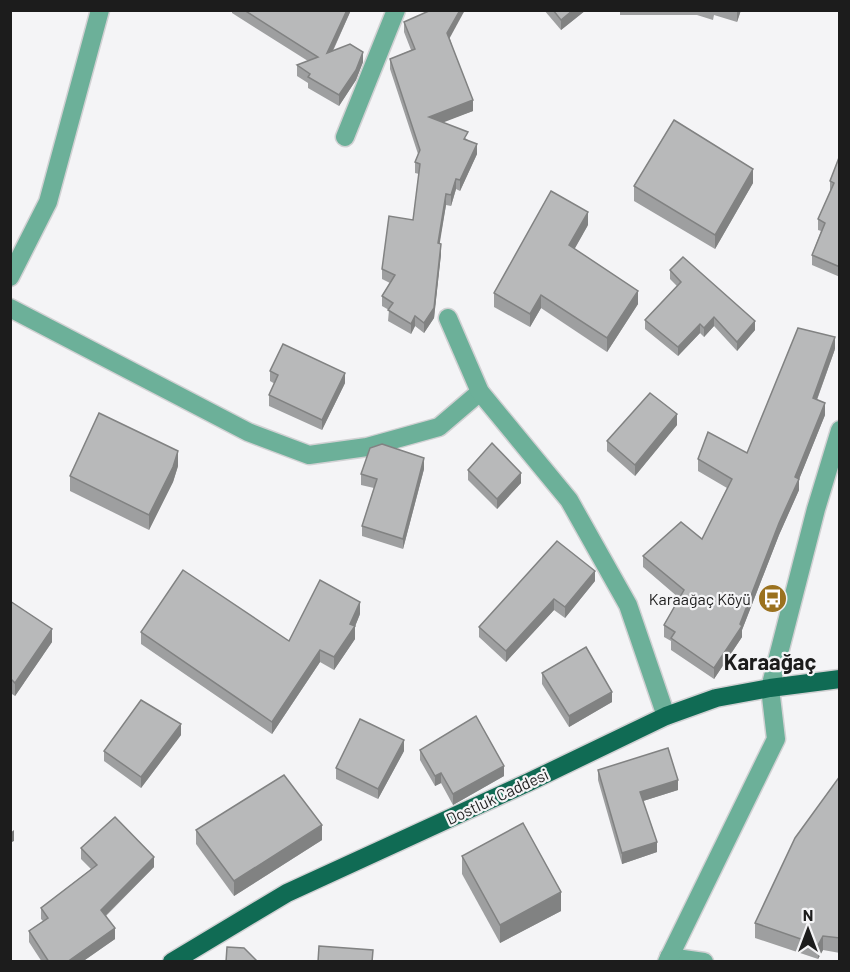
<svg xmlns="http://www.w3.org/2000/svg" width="850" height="972" viewBox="0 0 850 972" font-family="Barlow,sans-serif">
<rect width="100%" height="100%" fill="#f4f4f6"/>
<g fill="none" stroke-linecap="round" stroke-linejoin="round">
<defs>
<g id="minor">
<path d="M345,137l51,-127"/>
<path d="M10,277l38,-75 52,-192"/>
<path d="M10,308l238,124 61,23 58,-8 72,-20 41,-35"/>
<path d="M448,318l32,74 89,108 59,105 38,111"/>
<path d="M669,957l35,5"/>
<path d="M667,962l109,-223 -6,-51 46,-179 24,-79"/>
</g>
<path id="major" d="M172,962l115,-69 242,-111 137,-66 50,-18 54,-10 70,-9"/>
</defs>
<use href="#minor" stroke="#d1d1d3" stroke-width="21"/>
<use href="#major" stroke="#d1d1d3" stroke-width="21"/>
<use href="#minor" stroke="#6cb099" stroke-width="18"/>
<use href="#major" stroke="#106b54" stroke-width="18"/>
</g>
<g fill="#9e9fa0">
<path d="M232,10h119l-18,41 30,11 -7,18 -17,26 -31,-18v-5l-11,-7v-11l11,-4 -76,-48z"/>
<path d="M544,10h42l-25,20z"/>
<path d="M620,10h121l-4,12 -23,-7 -1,5 -16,-5h-77z"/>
<path d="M404,22l46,17 23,72 -31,11 26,18 9,14 -17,37 -4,-2 -5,17 -5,-1 -7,39 2,10 -7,64 -10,15 -9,-7 -4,8 -23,-13 1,-11 -7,-4v-10l8,-13 -8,-4v-10l31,-49 6,-46 -4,-1v-11l3,-8 -28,-85v-10l21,-9 -7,-18z"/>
<path d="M840,155v122l-28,-12v-10l9,-24 -3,-1v-11l12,-27v-11z"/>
<path d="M753,183l-38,66 -81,-48v-15z"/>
<path d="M588,225l-14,24 64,55 -31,48 -66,-44 -11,19 -36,-20v-14z"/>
<path d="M670,270l85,60 -18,21 -23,-25 -10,11 -4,-4 -22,23 -33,-27v-9l32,-34 -7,-7z"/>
<path d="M835,349l-18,51 8,15 -26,64v11l-20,45 -37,95v7l-28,42 -43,-29v-9l-7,-4v-12l15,-27 -36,-31v-11l59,-17 25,-51 -29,-17v-12l49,-6z"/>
<path d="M270,371l75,12 -23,47 -53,-24v-11l6,-11 -5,-3z"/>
<path d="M677,425l-42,51 -28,-25v-10z"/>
<path d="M178,466l-5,16 -24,48 -79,-39v-15z"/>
<path d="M424,469l-21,80 -41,-13v-10l12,-38 -13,-3v-11z"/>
<path d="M468,470l53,13 -24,26 -29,-29z"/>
<path d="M595,581l-30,37 -11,-8 -48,52 -27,-25v-10z"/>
<path d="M10,601l42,41 -37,54 -3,-2z"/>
<path d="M360,614l-5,12v13l-21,31 -14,-8 -48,72 -131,-90v-12l148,9z"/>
<path d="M542,673l70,29 -43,25 -27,-43z"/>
<path d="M181,735l-40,53 -37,-27v-10z"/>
<path d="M420,750l84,26 -51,29 -12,-22 -6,3 -15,-26z"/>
<path d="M404,751l-26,48 -42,-20v-11z"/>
<path d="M598,770l80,20 -35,11 14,51 -35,12 -24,-84z"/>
<path d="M840,776v177l-17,-3 -5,9 -63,-21v-15z"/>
<path d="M196,830l126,10 -88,56 -38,-52z"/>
<path d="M81,848l73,19 -48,49 9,23 -33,23h-40l-13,-20v-11l14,-10 -2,-2v-11l50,-39 -10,-10z"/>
<path d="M462,856l99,55 -61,32 -38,-69z"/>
</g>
<g fill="#818282">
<path d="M347,10h4l-24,53v-10z"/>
<path d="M460,10h5l-18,33v-10z"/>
<path d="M573,10h13l-25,20v-10z"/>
<path d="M738,10h3l-4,12v-10z"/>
<path d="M363,52v10l-7,18 -17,26v-11z"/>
<path d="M473,100v11l-44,17v-11z"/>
<path d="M477,144v10l-17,37v-11z"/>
<path d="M753,169v14l-38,66v-14z"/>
<path d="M456,179v10l-5,17v-11z"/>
<path d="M446,194v11l-8,49v-11z"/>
<path d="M588,212v13l-19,34v-14z"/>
<path d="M441,244v10l-7,64 -10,15v-10z"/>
<path d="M638,291v13l-31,48v-14z"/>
<path d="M541,295v13l-11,19v-13z"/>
<path d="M415,316v10l-4,8v-10z"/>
<path d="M714,317v9l-10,11v-9z"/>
<path d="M755,321v9l-18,21v-9z"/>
<path d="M700,324v9l-22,23v-9z"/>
<path d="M835,337v12l-22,61v-12z"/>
<path d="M345,373v10l-23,47v-10z"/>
<path d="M825,403v12l-27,67 1,-3v11l-20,45 -37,95v7l-28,42v-11l26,-44 55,-147z"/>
<path d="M677,414v11l-42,51v-11z"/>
<path d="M178,451v15l-5,16 -24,48v-15z"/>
<path d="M424,458v11l-21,80v-10z"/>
<path d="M521,473v10l-24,26v-10z"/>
<path d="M595,571v10l-30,37v-11z"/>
<path d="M554,599v11l-48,52v-11z"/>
<path d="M360,602v12l-6,15 1,-3v13l-21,31v-13z"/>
<path d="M52,629v13l-37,54v-13z"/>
<path d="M320,650v12l-48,72v-12z"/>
<path d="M12,680v14l-2,2v-14z"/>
<path d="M612,692v10l-43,25v-11z"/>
<path d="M181,724v11l-40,53v-11z"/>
<path d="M404,740v11l-26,48v-10z"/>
<path d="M504,766v10l-51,29v-11z"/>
<path d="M441,773v10l-6,3v-10z"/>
<path d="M678,780v10l-38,12v-10z"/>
<path d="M322,825v15l-88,56v-15z"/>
<path d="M14,830v11l-4,2v-10z"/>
<path d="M657,842v10l-35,12v-11z"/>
<path d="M154,857v10l-53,53v-10z"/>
<path d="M561,892v19l-61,32v-18z"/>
<path d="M115,928v11l-33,23h-15z"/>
<path d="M823,936v14l-5,9v-14z"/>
</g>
<g fill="#b8b9ba" stroke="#818282" stroke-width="1.5">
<path d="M244,10h103l-20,43 23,-9 13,8 -7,18 -17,25 -31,-18 2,-3 -13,-9 21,-8z"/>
<path d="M431,10h29l-13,23 26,67 -44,17 39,15 -4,7 13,5 -17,36 -4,-1 -5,16 -5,-1 -8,49 3,1 -7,64 -10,15 -9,-7 -4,8 -23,-14 5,-7 -11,-7 13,-21 -13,-6 7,-53 24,4 7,-56 -5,-2 5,-12 -30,-91 25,-10 -11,-27z"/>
<path d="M553,10h20l-12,10z"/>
<path d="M674,120l79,49 -38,66 -81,-49z"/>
<path d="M840,155v112l-28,-12 13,-32 -7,-4 16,-36 -4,-2z"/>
<path d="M551,191l37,21 -19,33 69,46 -31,47 -66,-43 -11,19 -36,-21z"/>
<path d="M683,257l72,64 -18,21 -23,-25 -10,11 -4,-4 -22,23 -33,-27 36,-38 -11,-12z"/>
<path d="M798,328l37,9 -22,61 12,5 -30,74 4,2 -20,44 -39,101 2,2 -28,42 -43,-30 4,-6 -11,-7 20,-35 -41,-34 38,-34 21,17 30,-60 -34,-20 10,-27 39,21z"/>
<path d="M283,344l62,29 -23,47 -53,-25 9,-20 -8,-4z"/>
<path d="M650,393l27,21 -42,51 -28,-24z"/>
<path d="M99,413l79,38 -5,16 -24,48 -79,-39z"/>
<path d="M492,443l29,30 -24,26 -29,-29z"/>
<path d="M382,444l42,14 -21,81 -41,-13 15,-47 -16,-5 9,-26z"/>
<path d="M557,541l38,30 -30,36 -11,-8 -48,52 -27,-24z"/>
<path d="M183,570l106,71 31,-61 40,22 -10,22 5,2 -21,31 -14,-7 -48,72 -131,-90z"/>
<path d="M10,601l42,28 -37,54 -3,-3 -2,2z"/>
<path d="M586,647l26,45 -43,24 -27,-43z"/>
<path d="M141,700l40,24 -40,53 -37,-26z"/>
<path d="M476,716l28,50 -51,28 -12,-21 -6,3 -15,-26z"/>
<path d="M360,719l44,21 -26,49 -42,-21z"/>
<path d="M668,748l10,32 -38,12 17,50 -35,11 -24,-83z"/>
<path d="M284,775l38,50 -88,56 -38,-51z"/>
<path d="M840,776v162l-17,-2 -5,9 -63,-22 40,-85z"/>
<path d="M115,817l39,40 -53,53 14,18 -48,34h-18l-20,-31 19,-13 -7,-10 56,-43 -16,-17z"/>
<path d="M523,823l38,69 -61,33 -38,-69z"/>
<path d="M319,946l54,4 -1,12h-54z"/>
<path d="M227,947l17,1 14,14h-32z"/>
</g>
<defs>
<symbol id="bus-disc" viewBox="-11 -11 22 22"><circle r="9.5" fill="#9b721f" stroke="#f4f4f6"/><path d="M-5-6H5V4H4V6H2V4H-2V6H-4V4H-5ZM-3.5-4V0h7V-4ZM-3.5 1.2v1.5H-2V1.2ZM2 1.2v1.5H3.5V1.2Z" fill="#fff"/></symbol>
</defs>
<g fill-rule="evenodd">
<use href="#bus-disc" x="756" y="582" width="33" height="33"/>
</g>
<g text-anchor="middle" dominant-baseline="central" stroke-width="4.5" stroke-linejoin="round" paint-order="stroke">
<g font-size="16" fill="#1c1c1c" stroke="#f4f4f6" text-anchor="end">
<text x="751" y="598">Karaağaç Köyü</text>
</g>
<g font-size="16" fill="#1c1c1c" stroke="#f4f4f6">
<text transform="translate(497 796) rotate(-25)">Dostluk Caddesi</text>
</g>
<g font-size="22" font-weight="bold" fill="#1c1c1c" stroke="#f4f4f6">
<text x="770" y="661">Karaağaç</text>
</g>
</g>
<rect width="850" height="972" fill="none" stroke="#1c1c1c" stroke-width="24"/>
<g transform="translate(808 930)" stroke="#f4f4f6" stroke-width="4.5" paint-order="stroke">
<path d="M0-4.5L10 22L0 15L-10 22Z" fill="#1c1c1c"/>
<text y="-9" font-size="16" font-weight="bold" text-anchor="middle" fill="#1c1c1c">N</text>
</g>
</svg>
